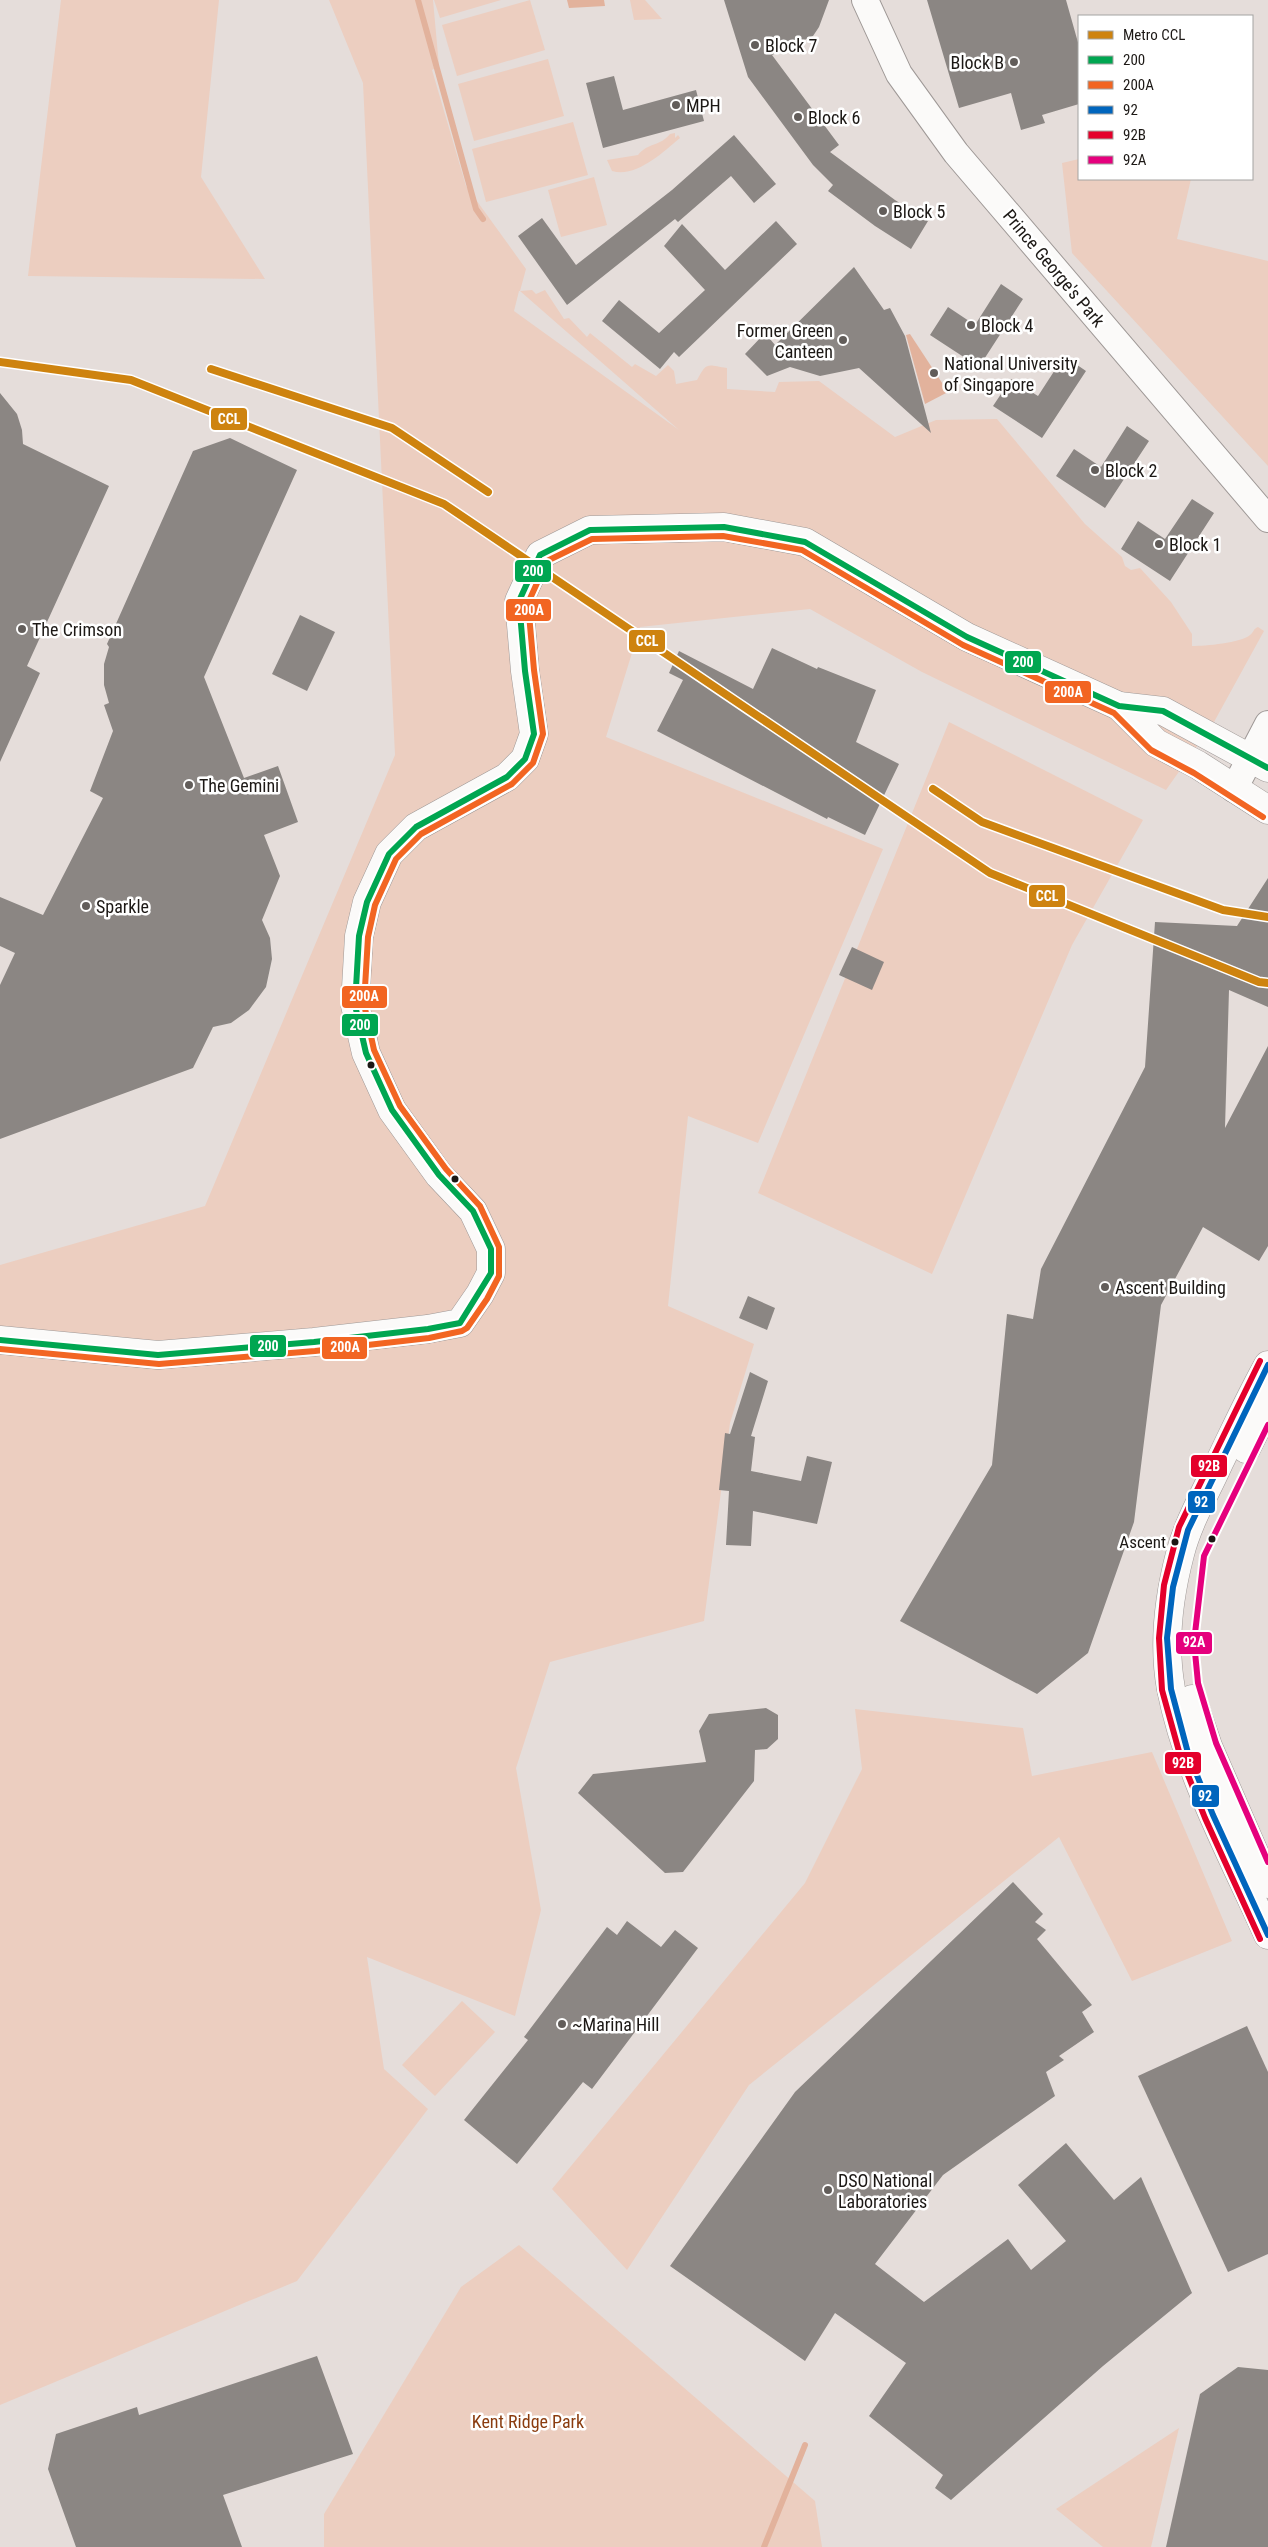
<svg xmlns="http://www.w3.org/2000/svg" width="1268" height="2547" viewBox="0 0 1268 2547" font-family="'Roboto Condensed',sans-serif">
<rect width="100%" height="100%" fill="#e5ddda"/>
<g fill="#eccec0" fill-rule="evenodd">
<path d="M61,0h158l-18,177 64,102 -237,-3z"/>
<path d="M329,0h104l6,66 -7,4 34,116 60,83 -6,22 12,-1 4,4 9,-4 19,29 5,-1 18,19 3,-4 42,34 3,-3 21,12 12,-11 6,6 2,13 21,-4c10,-19 10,-15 30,-12v21l48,3 4,-10 40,-1 76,56 41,-17 61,-1 88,105 37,33 3,9 6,4 9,-2 31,34 21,32v12c13,0 49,-3 58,-11 4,-3 3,-6 8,-8l6,4 -50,91 -48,68 -244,-118 -112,-63 -170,18 -34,110 277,112 -125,294 -70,-27 -20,190 86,38 -24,79 -26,198 -154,41 -34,106 25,142 -26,106 -148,-59 17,112 44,40 -131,172 -297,124v-1140l205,-59 190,-451 -32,-672zM519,291h1l159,139 -165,-119z"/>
<path d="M434,0h67l-61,18z"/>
<path d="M530,0l15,50 -88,26 -15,-51z"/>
<path d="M630,0h15l17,19 -28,1z"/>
<path d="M548,59l16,57 -90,25 -16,-57z"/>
<path d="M573,122l15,53 -102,27 -14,-53z"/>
<path d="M675,133v5l3,-3 2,3c-18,15 -44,40 -68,33l-5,-11 31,-5c9,-12 23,-9 32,-21z"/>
<path d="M1079,159v20h112l-14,60 91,22v205l-196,-213 -10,-90z"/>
<path d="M594,177l13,48 -46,12 -13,-47z"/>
<path d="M949,722l194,98 -71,125 -140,329 -174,-81z"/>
<path d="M855,1709l168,19 9,48 120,-24 80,189 -100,40 -73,-144 -310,248 -122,185 -75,-81 253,-306 57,-114z"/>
<path d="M462,2001l33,31 -60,64 -33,-31z"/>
<path d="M519,2245l296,256 7,46h-498v-33l137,-227z"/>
<path d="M1179,2428l-28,119h-48l-47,-38z"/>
</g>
<g fill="#e2b29c">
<path d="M567,0h37l1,6 -36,2z"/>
<path d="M910,334l38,58 -23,12 -19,-69z"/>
</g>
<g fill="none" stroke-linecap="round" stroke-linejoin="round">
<g stroke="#e2b29c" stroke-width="6">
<path d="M418,0l58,209 7,10"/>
<path d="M764,2547l41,-102"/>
</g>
</g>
<g fill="#8b8683">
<path d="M724,0h105l-10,27 -6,9 -41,19 67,90 -9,7 65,48 33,21 -17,28 -36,-23 -47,-35 5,-6 -20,-20 -65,-88z"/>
<path d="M927,0h139l13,46v58l-37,11 3,8 -24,7 -10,-37 -52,15z"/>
<path d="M614,76l9,34 73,-20 8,31 -101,27 -17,-65z"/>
<path d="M734,135l42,49 -22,19 -23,-27 -53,46 -3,-3 -108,86 -49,-69 24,-18 34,47 96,-75z"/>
<path d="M776,221l21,23 -118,113 -5,-5 -14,17 -58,-48 17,-21 40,33 46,-43 -41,-44 18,-22 43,46z"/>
<path d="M854,267l30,43 6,-2 15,28 26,97 -72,-65 -39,8 -30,-9 -23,9 -22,-22 20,-21 10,12z"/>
<path d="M1001,284l22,15 -44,68 -49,-32 18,-28 27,18z"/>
<path d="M1064,356l22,15 -44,67 -49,-32 18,-27 27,17z"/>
<path d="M0,393l17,21 5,16 1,14 86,42 -82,180 13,7 -40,89z"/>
<path d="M1127,426l22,15 -44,67 -49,-32 18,-27 27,18z"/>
<path d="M230,438l67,32 -93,207 40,101 34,-12 20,56 -34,13 16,41 -18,44 8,18 2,21 -6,28 -17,23 -18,13 -18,4 -20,41 -193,71v-154l15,-32 -15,-7v-49l43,18 60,-117 -13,-7 23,-60 -9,-26 5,-2 -5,-18v-21l5,-17 -2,-3 86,-193z"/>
<path d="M1192,499l22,14 -44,68 -49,-32 17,-28 27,18z"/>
<path d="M300,615l35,17 -28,59 -35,-17z"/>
<path d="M772,648l45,21 1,-2 58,23 -20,52 43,22 -34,71 -37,-18 -1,2 -170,-88 26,-51 -14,-7 10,-22 74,38z"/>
<path d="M1268,878v129l-39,-17 -4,138 43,-82v200l-9,15 -56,-34 -42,78 -27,217 -46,131 -51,41 -137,-73 92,-156 15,-151 26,5 8,-50 104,-202 10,-145 82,4z"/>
<path d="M852,947l32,15 -12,28 -33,-15z"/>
<path d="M748,1296l27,12 -8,22 -28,-12z"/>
<path d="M750,1372l18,9 -17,55 4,1 -4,34 50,10 6,-25 25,6 -15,62 -64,-13 -2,35 -25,-1 3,-54 -10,-1 6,-57 5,1z"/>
<path d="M766,1708l12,7v24l-11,10 -12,1 -1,31 -71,91 -18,1 -87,-80 15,-19 113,-12 -7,-31 10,-17z"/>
<path d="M1013,1882l30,32 -8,8 11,8 -9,9 55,66 -10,7 12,20 -35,24 5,4 -18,12 9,24 -112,79 -68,89 49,38 84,-63 23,31 35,-29 -48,-56 48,-42 48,57 27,-23 51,116 -89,73 -152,134 -16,-12 8,-13 -74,-59 37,-53 -71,-50 -30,48 -135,-95 125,-174z"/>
<path d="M627,1921l34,26 14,-17 23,18 -106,141 -9,-7 -66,82 -53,-44 64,-80 -4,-3 83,-110 10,8z"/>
<path d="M1247,2026l21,46v182l-40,18 -90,-196z"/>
<path d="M317,2356l36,98 -130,41 19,52h-166l-28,-78 8,-35 81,-27 2,8z"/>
<path d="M1238,2367l30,3v177h-102l34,-153z"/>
</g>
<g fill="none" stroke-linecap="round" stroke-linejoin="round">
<defs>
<g id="minor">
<path d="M865,0l34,74 57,79 312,366"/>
<path d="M1234,789l34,-65"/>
</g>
<g id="tertiary">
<path d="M1119,706l37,37 42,22 70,45"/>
<path d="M0,1340l158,15 156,-13 114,-13 32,-6 20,-29 11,-21v-24l-18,-38 -34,-36 -47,-65 -26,-57 -11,-48 4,-69 8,-34 22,-48 27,-27 91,-50 18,-18 9,-25 -9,-63 -6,-70 21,-46 50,-25 134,-3 81,15 162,95 152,69 44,5 105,57"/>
</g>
<g id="secondary">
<path d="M1268,1365c-18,32 -33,65 -49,98 -13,29 -31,59 -39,91 -11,42 -17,91 -9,135 17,86 62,167 97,246"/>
<path d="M1246,1449l22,-44"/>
<path d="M1192,1699l16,47 60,138"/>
</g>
</defs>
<use href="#minor" stroke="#9e9896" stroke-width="28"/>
<use href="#tertiary" stroke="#9e9896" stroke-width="29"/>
<use href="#secondary" stroke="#9e9896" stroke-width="29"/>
<use href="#minor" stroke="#fbfaf9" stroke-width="26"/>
<use href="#tertiary" stroke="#fbfaf9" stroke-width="28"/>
<use href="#secondary" stroke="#fbfaf9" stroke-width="28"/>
<defs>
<path id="bus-1" d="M0,1340l158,15 156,-13 114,-13 32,-6 31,-50v-24l-18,-38 -34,-36 -47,-65 -26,-57 -11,-48 4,-69 8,-34 22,-48 27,-27 91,-50 18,-18 9,-25 -9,-63 -6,-70 21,-46 50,-25 134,-3 81,15 162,95 152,69 44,5 105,57"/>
<path id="bus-2" d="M0,1349l159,15 156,-13 114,-13 33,-7 5,-3 20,-29 12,-23v-29l-19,-41 -34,-37 -46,-63 -26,-56 -10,-46 4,-67 7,-32 21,-46 25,-25 91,-50 21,-21 10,-29 -9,-64 -6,-67 19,-42 45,-22 131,-3 79,14 161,95 151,68 37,37 43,23 69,44"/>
<path id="bus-3" d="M1268,1365l-80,165 -15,57 -6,51 4,51 17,64 25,62 55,120"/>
<path id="bus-4" d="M1260,1939l-55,-121 -25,-63 -18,-65 -3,-52 5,-53 15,-58 81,-166"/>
<path id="bus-5" d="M1268,1425l-64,131 -10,86 4,41 18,60 52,119"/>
</defs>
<use href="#bus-1" stroke="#fff" stroke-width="10"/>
<use href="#bus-2" stroke="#fff" stroke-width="10"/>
<use href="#bus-3" stroke="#fff" stroke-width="10"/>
<use href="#bus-4" stroke="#fff" stroke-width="10"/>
<use href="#bus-5" stroke="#fff" stroke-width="10"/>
<use href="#bus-1" stroke="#00a651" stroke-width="6"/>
<use href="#bus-2" stroke="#f26522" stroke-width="6"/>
<use href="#bus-3" stroke="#0065bd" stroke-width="6"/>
<use href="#bus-4" stroke="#e4002b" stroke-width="6"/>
<use href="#bus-5" stroke="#e5007d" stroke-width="6"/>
<defs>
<g id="metro-1">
<path d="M0,362l131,18 313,124 546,369 269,109 9,1"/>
<path d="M211,369l181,59 96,64"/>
<path d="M933,789l49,33 241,88 45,7"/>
</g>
</defs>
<use href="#metro-1" stroke="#fff" stroke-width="11"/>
<use href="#metro-1" stroke="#ce830f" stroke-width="8"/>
</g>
<g fill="#625d5a" stroke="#fff" stroke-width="2">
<circle cx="755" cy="45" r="5"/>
<circle cx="1014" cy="62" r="5"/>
<circle cx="676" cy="105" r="5"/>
<circle cx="798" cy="117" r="5"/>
<circle cx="883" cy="211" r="5"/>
<circle cx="971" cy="325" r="5"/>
<circle cx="843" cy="340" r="5"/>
<circle cx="934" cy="373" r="5"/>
<circle cx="1095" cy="470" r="5"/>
<circle cx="1159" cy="544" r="5"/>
<circle cx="22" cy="629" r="5"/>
<circle cx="189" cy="785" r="5"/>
<circle cx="86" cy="906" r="5"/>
<circle cx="1105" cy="1287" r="5"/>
<circle cx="562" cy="2024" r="5"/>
<circle cx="828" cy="2190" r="5"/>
</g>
<g fill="#1c1815" stroke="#fff" stroke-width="2">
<circle cx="371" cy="1065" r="4.5"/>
<circle cx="455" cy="1179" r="4.5"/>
<circle cx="1212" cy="1539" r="4.5"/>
<circle cx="1175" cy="1542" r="4.5"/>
</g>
<g text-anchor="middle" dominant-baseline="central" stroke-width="5" stroke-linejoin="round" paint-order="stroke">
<g font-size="17" fill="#1c1815" stroke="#fff" text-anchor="end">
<text x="1166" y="1542">Ascent</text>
</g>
<g font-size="18" fill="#1c1815" stroke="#fff" text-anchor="start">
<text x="765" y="45">Block 7</text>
<text x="1004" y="62" text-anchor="end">Block B</text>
<text x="686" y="105">MPH</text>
<text x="808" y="117">Block 6</text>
<text x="893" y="211">Block 5</text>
<text x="981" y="325">Block 4</text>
<text x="833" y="330" text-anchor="end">Former Green<tspan x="833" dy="21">Canteen</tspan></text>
<text x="944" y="363">National University<tspan x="944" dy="21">of Singapore</tspan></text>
<text x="1105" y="470">Block 2</text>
<text x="1169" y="544">Block 1</text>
<text x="32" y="629">The Crimson</text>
<text x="199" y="785">The Gemini</text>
<text x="96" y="906">Sparkle</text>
<text x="1115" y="1287">Ascent Building</text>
<text x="572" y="2024">~Marina Hill</text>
<text x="838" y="2180">DSO National<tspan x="838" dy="21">Laboratories</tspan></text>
</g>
<g font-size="18" fill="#1c1815" stroke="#fff">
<text transform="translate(1054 268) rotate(50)">Prince George's Park</text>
</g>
<g font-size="18" fill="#8a3c0f" stroke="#fff">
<text x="528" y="2421">Kent Ridge Park</text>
</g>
</g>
<g stroke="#fff" stroke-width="2">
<rect x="210" y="407" width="38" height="24" rx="5" fill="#ce830f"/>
<rect x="514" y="559" width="38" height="24" rx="5" fill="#00a651"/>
<rect x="505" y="598" width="47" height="24" rx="5" fill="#f26522"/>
<rect x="628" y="629" width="38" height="24" rx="5" fill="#ce830f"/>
<rect x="1004" y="650" width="38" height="24" rx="5" fill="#00a651"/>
<rect x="1044" y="680" width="48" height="24" rx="5" fill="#f26522"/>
<rect x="1028" y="884" width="38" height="24" rx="5" fill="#ce830f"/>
<rect x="341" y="985" width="47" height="24" rx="5" fill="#f26522"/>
<rect x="341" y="1013" width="38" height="24" rx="5" fill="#00a651"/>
<rect x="249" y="1334" width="38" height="24" rx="5" fill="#00a651"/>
<rect x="321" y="1336" width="47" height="24" rx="5" fill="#f26522"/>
<rect x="1190" y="1454" width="38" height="24" rx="5" fill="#e4002b"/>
<rect x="1187" y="1490" width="29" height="24" rx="5" fill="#0065bd"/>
<rect x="1175" y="1631" width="38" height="24" rx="5" fill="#e5007d"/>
<rect x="1164" y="1751" width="38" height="24" rx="5" fill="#e4002b"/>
<rect x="1191" y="1784" width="29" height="24" rx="5" fill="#0065bd"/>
</g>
<g font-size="14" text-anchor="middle" font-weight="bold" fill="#fff">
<text x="229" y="424">CCL</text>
<text x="533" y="576">200</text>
<text x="529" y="615">200A</text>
<text x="647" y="646">CCL</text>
<text x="1023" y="667">200</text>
<text x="1068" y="697">200A</text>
<text x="1047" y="901">CCL</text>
<text x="364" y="1001">200A</text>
<text x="360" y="1030">200</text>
<text x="268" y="1351">200</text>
<text x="345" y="1352">200A</text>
<text x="1209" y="1471">92B</text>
<text x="1201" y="1507">92</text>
<text x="1194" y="1647">92A</text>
<text x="1183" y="1768">92B</text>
<text x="1205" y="1801">92</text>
</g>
<rect x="1078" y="15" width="175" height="165" fill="#ffffff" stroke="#a4a3a1"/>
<rect x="1088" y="31" width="25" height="8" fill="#ce830f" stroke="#a4a3a1"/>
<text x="1123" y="40" font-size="15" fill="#1c1815">Metro CCL</text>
<rect x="1088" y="56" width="25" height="8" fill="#00a651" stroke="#a4a3a1"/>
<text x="1123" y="65" font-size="15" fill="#1c1815">200</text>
<rect x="1088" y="81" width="25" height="8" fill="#f26522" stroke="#a4a3a1"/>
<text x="1123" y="90" font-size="15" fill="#1c1815">200A</text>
<rect x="1088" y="106" width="25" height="8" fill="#0065bd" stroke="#a4a3a1"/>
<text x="1123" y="115" font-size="15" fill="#1c1815">92</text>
<rect x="1088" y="131" width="25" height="8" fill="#e4002b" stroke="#a4a3a1"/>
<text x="1123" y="140" font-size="15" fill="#1c1815">92B</text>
<rect x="1088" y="156" width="25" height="8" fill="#e5007d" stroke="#a4a3a1"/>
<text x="1123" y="165" font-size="15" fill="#1c1815">92A</text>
</svg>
